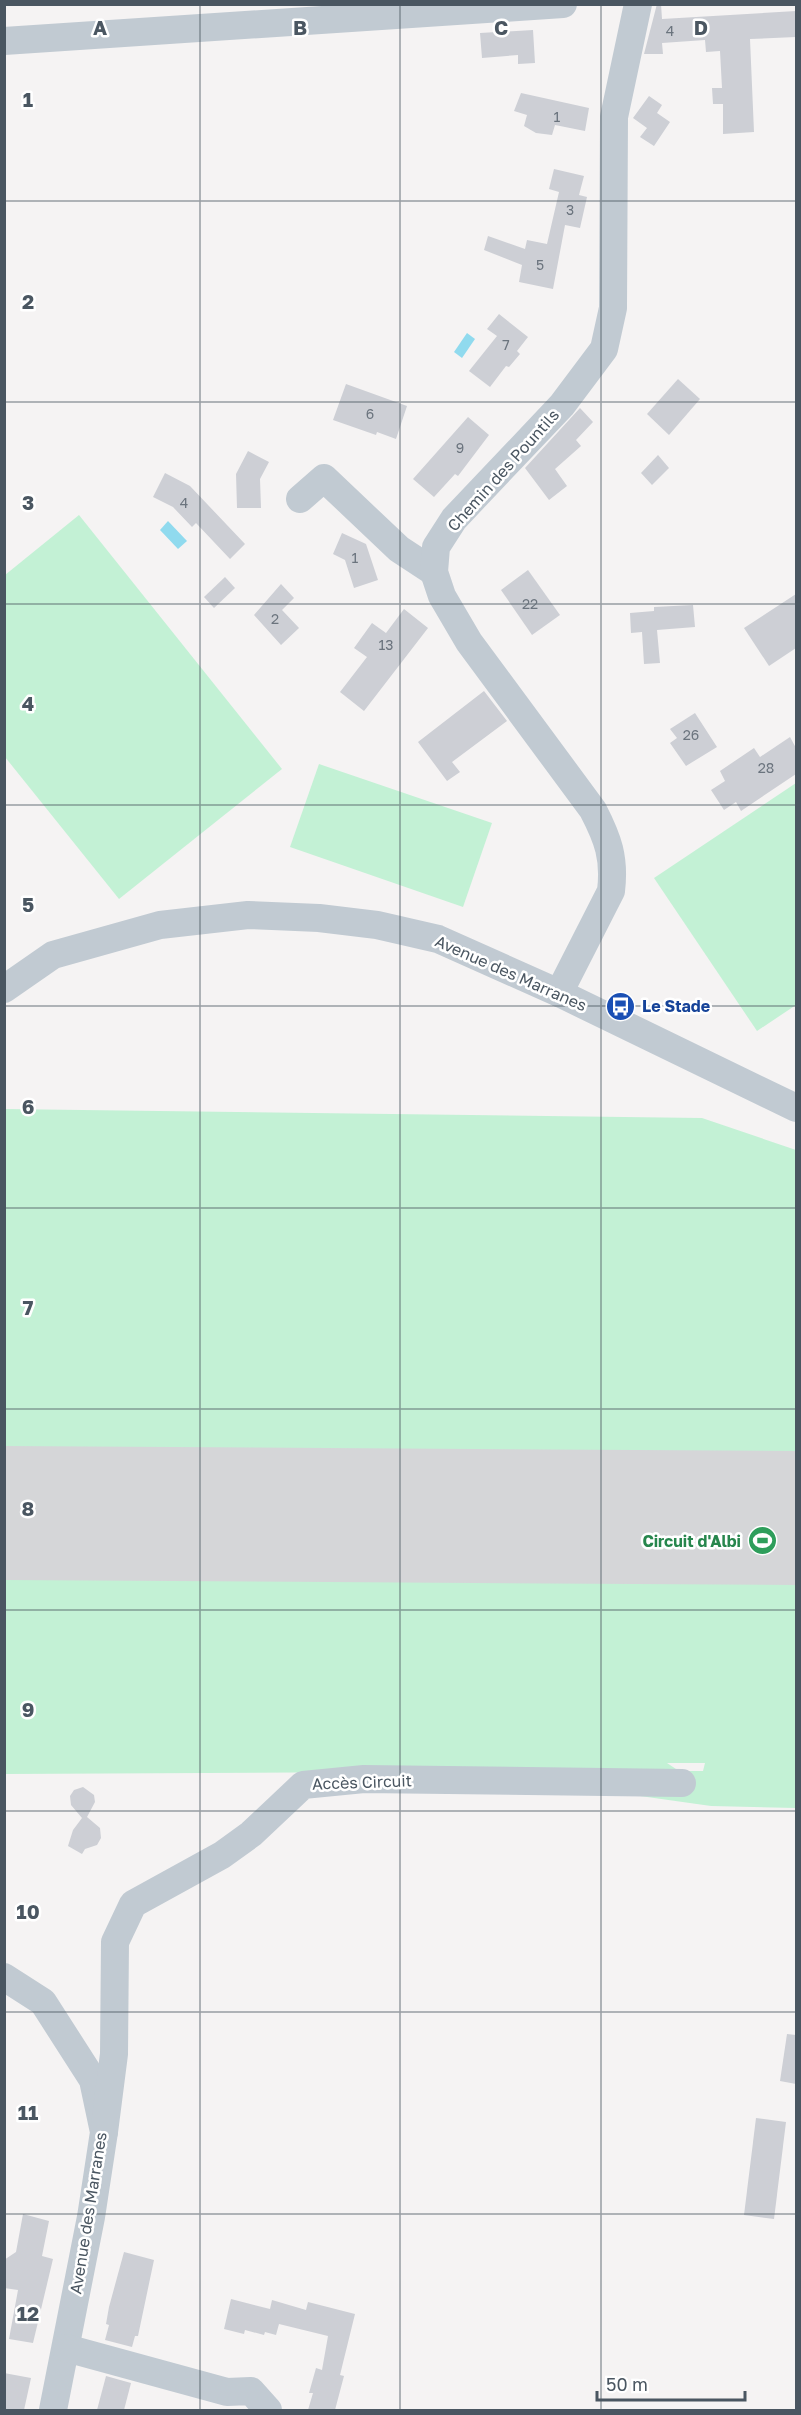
<svg xmlns="http://www.w3.org/2000/svg" width="801" height="2415" viewBox="0 0 801 2415" font-family="'Golos Text',sans-serif">
<rect width="100%" height="100%" fill="#f5f3f3"/>
<g fill="#c3f1d5" fill-rule="evenodd">
<path d="M79,515l203,254 -163,130 -114,-142v-182z"/>
<path d="M319,764l173,59 -29,84 -173,-60z"/>
<path d="M796,783v222l-39,26 -103,-153z"/>
<path d="M5,1109l697,9 94,32v658l-85,-2 -142,-20 -195,-14 -369,2v-215l723,3 -2,-91 -721,-7zM667,1763h38l-2,8h-24z"/>
</g>
<g fill="#90daee">
<path d="M467,333l8,6 -13,19 -8,-6z"/>
<path d="M168,521l19,20 -9,8 -18,-19z"/>
</g>
<g fill="none" stroke-linecap="round" stroke-linejoin="round">
<path stroke="#d5d6d8" stroke-width="134" d="M4,1513l792,5"/>
</g>
<g fill="#cdcfd5">
<path d="M657,4h4l1,15 134,-8v26l-46,2 4,93 -31,2v-30h-10l-1,-16h10l-2,-37 -14,1 -1,-12 -43,3 1,11h-19z"/>
<path d="M533,30l2,33 -17,1v-9l-36,3 -2,-25z"/>
<path d="M521,93l68,15 -4,23 -30,-6 -3,10 -16,-2 -12,-7 3,-11 -13,-4z"/>
<path d="M649,96l13,9 -5,8 13,9 -16,24 -14,-9 7,-9 -14,-10z"/>
<path d="M554,169l30,7 -5,19 8,2 -7,31 -15,-3 -12,64 -34,-7 3,-17 -38,-15 4,-14 37,13 2,-9 20,4 12,-52 -10,-3z"/>
<path d="M499,314l29,23 -11,14 3,3 -11,13 -3,-1 -16,21 -21,-16 28,-35 -10,-7z"/>
<path d="M678,379l22,20 -31,36 -22,-21z"/>
<path d="M346,384l61,22 -11,33 -19,-7 -1,3 -43,-15z"/>
<path d="M580,408l13,14 -17,18 5,6 -26,23 12,17 -18,14 -24,-32z"/>
<path d="M468,417l21,18 -31,41 -3,-2 -21,23 -21,-18z"/>
<path d="M248,451l21,11 -9,17 1,29h-24l-1,-34z"/>
<path d="M658,455l11,13 -17,17 -11,-12z"/>
<path d="M165,473l25,13 55,58 -15,15 -34,-36 -4,4 -19,-20 -20,-10z"/>
<path d="M342,533l24,11 12,36 -24,8 -9,-28 -12,-6z"/>
<path d="M528,570l32,45 -28,20 -31,-45z"/>
<path d="M225,577l10,11 -21,20 -10,-11z"/>
<path d="M281,584l13,14 -12,12 17,18 -18,17 -27,-30z"/>
<path d="M796,594v54l-27,18 -25,-38z"/>
<path d="M693,605l2,22 -38,3 3,33 -16,1 -2,-32 -11,1 -1,-20 24,-2v-4z"/>
<path d="M404,609l24,19 -64,83 -24,-19 27,-35 -13,-9 18,-25 14,10z"/>
<path d="M484,691l23,30 -55,41 8,10 -13,9 -29,-39z"/>
<path d="M695,713l22,34 -31,19 -16,-23 7,-5 -7,-9z"/>
<path d="M790,737l6,11v26l-55,37 -5,-9 -12,8 -13,-20 14,-9 -5,-10 34,-23 6,9z"/>
<path d="M83,1787l11,8 1,7 -8,15 13,11 1,10 -4,7 -12,4 -3,5 -14,-8 5,-16 9,-12 -11,-13 -1,-9 4,-6z"/>
<path d="M787,2034l9,1v49l-16,-3z"/>
<path d="M756,2118l30,4 -12,97 -30,-4z"/>
<path d="M23,2214l26,7 -7,35 11,3 -20,84 -24,-4 9,-49 -14,-2v-28l12,-8z"/>
<path d="M124,2252l30,8 -16,76h-3l-3,11 -27,-7 4,-15 -3,-1 3,-17z"/>
<path d="M231,2299l39,10 2,-9 34,10 2,-8 47,12 -15,61 4,1 -9,34h-27l5,-17h-4l7,-25 6,2 6,-34 -49,-12 -3,11 -11,-3 -1,3 -19,-5 -1,4 -20,-5z"/>
<path d="M4,2373l27,5 -7,32h-20z"/>
<path d="M106,2376l25,7 -7,27h-27z"/>
</g>
<g fill="none" stroke-linecap="round" stroke-linejoin="round">
<g stroke="#c1cad2" stroke-width="28">
<path d="M4,41l559,-37"/>
<path d="M300,499l24,-21 75,71 35,23"/>
<path d="M4,989l49,-34 107,-30 88,-10 71,3 58,7 61,14 121,54 237,115"/>
<path d="M559,993l52,-102c4,-33 -3,-52 -18,-81l-124,-168 -27,-46 -8,-24 2,-25 18,-28 108,-114 42,-56 9,-41 1,-191 24,-113"/>
<path d="M4,1977l39,25 50,78 11,52 -13,85 -38,193"/>
<path d="M104,2132l10,-78 1,-112 18,-38 89,-49 29,-21 52,-49 61,-6 318,4"/>
<path d="M66,2348l161,44 24,-1 17,19"/>
</g>
</g>
<path fill="none" stroke="#4a5661" stroke-width="1.5" stroke-opacity="0.55" d="M200,4v2406M400,4v2406M601,4v2406M4,201h792M4,402h792M4,604h792M4,805h792M4,1006h792M4,1208h792M4,1409h792M4,1610h792M4,1811h792M4,2012h792M4,2214h792"/>
<defs>
<symbol id="bus-disc" viewBox="-11 -11 22 22"><circle r="9.5" fill="#1a4fb4" stroke="#fff"/><path d="M-5-6H5V4H4V6H2V4H-2V6H-4V4H-5ZM-3.5-4V0h7V-4ZM-3.5 1.2v1.5H-2V1.2ZM2 1.2v1.5H3.5V1.2Z" fill="#fff"/></symbol>
<symbol id="stadium-disc" viewBox="-11 -11 22 22"><circle r="9.5" fill="#2e9e5b" stroke="#fff"/><path d="M0-5a6.5 5 0 1 0 0 10a6.5 5 0 1 0 0-10ZM-3.5-1.8h7v3.6h-7Z" fill="#fff"/></symbol>
</defs>
<g fill-rule="evenodd">
<use href="#bus-disc" x="604" y="990" width="33" height="33"/>
<use href="#stadium-disc" x="746" y="1524" width="33" height="33"/>
</g>
<g text-anchor="middle" dominant-baseline="central" stroke-width="5" stroke-linejoin="round" paint-order="stroke">
<g font-size="14" fill="#6b747e">
<text x="670" y="30">4</text>
<text x="557" y="116">1</text>
<text x="570" y="209">3</text>
<text x="540" y="264">5</text>
<text x="506" y="344">7</text>
<text x="370" y="413">6</text>
<text x="460" y="447">9</text>
<text x="184" y="502">4</text>
<text x="355" y="557">1</text>
<text x="530" y="603">22</text>
<text x="275" y="618">2</text>
<text x="386" y="644">13</text>
<text x="691" y="734">26</text>
<text x="766" y="767">28</text>
</g>
<g font-size="16" fill="#4a5661" stroke="#fff">
<text transform="translate(503 470) rotate(-48)">Chemin des Pountils</text>
<text transform="translate(511 973) rotate(24)">Avenue des Marranes</text>
<text transform="translate(362 1782) rotate(-2)">Accès Circuit</text>
<text transform="translate(88 2213) rotate(-81)">Avenue des Marranes</text>
</g>
<g font-size="16" font-weight="bold" fill="#164399" stroke="#fff" text-anchor="start">
<text x="642" y="1006">Le Stade</text>
</g>
<g font-size="16" font-weight="bold" fill="#27864d" stroke="#fff" text-anchor="end">
<text x="741" y="1541">Circuit d'Albi</text>
</g>
</g>
<g font-size="20" text-anchor="middle" font-weight="bold" fill="#4a5661" stroke="#fff" stroke-width="5" stroke-linejoin="round" paint-order="stroke">
<text x="100" y="35">A</text>
<text x="300" y="35">B</text>
<text x="501" y="35">C</text>
<text x="701" y="35">D</text>
<text x="28" y="107">1</text>
<text x="28" y="309">2</text>
<text x="28" y="510">3</text>
<text x="28" y="711">4</text>
<text x="28" y="912">5</text>
<text x="28" y="1114">6</text>
<text x="28" y="1315">7</text>
<text x="28" y="1516">8</text>
<text x="28" y="1717">9</text>
<text x="28" y="1919">10</text>
<text x="28" y="2120">11</text>
<text x="28" y="2321">12</text>
</g>
<rect width="801" height="2415" fill="none" stroke="#4a5661" stroke-width="12"/>
<path d="M597 2391v9h148v-9" fill="none" stroke="#4a5661" stroke-width="3"/>
<text x="606" y="2391" font-size="18" fill="#4a5661" stroke="#ffffff" stroke-width="4.5" paint-order="stroke">50 m</text>
</svg>
